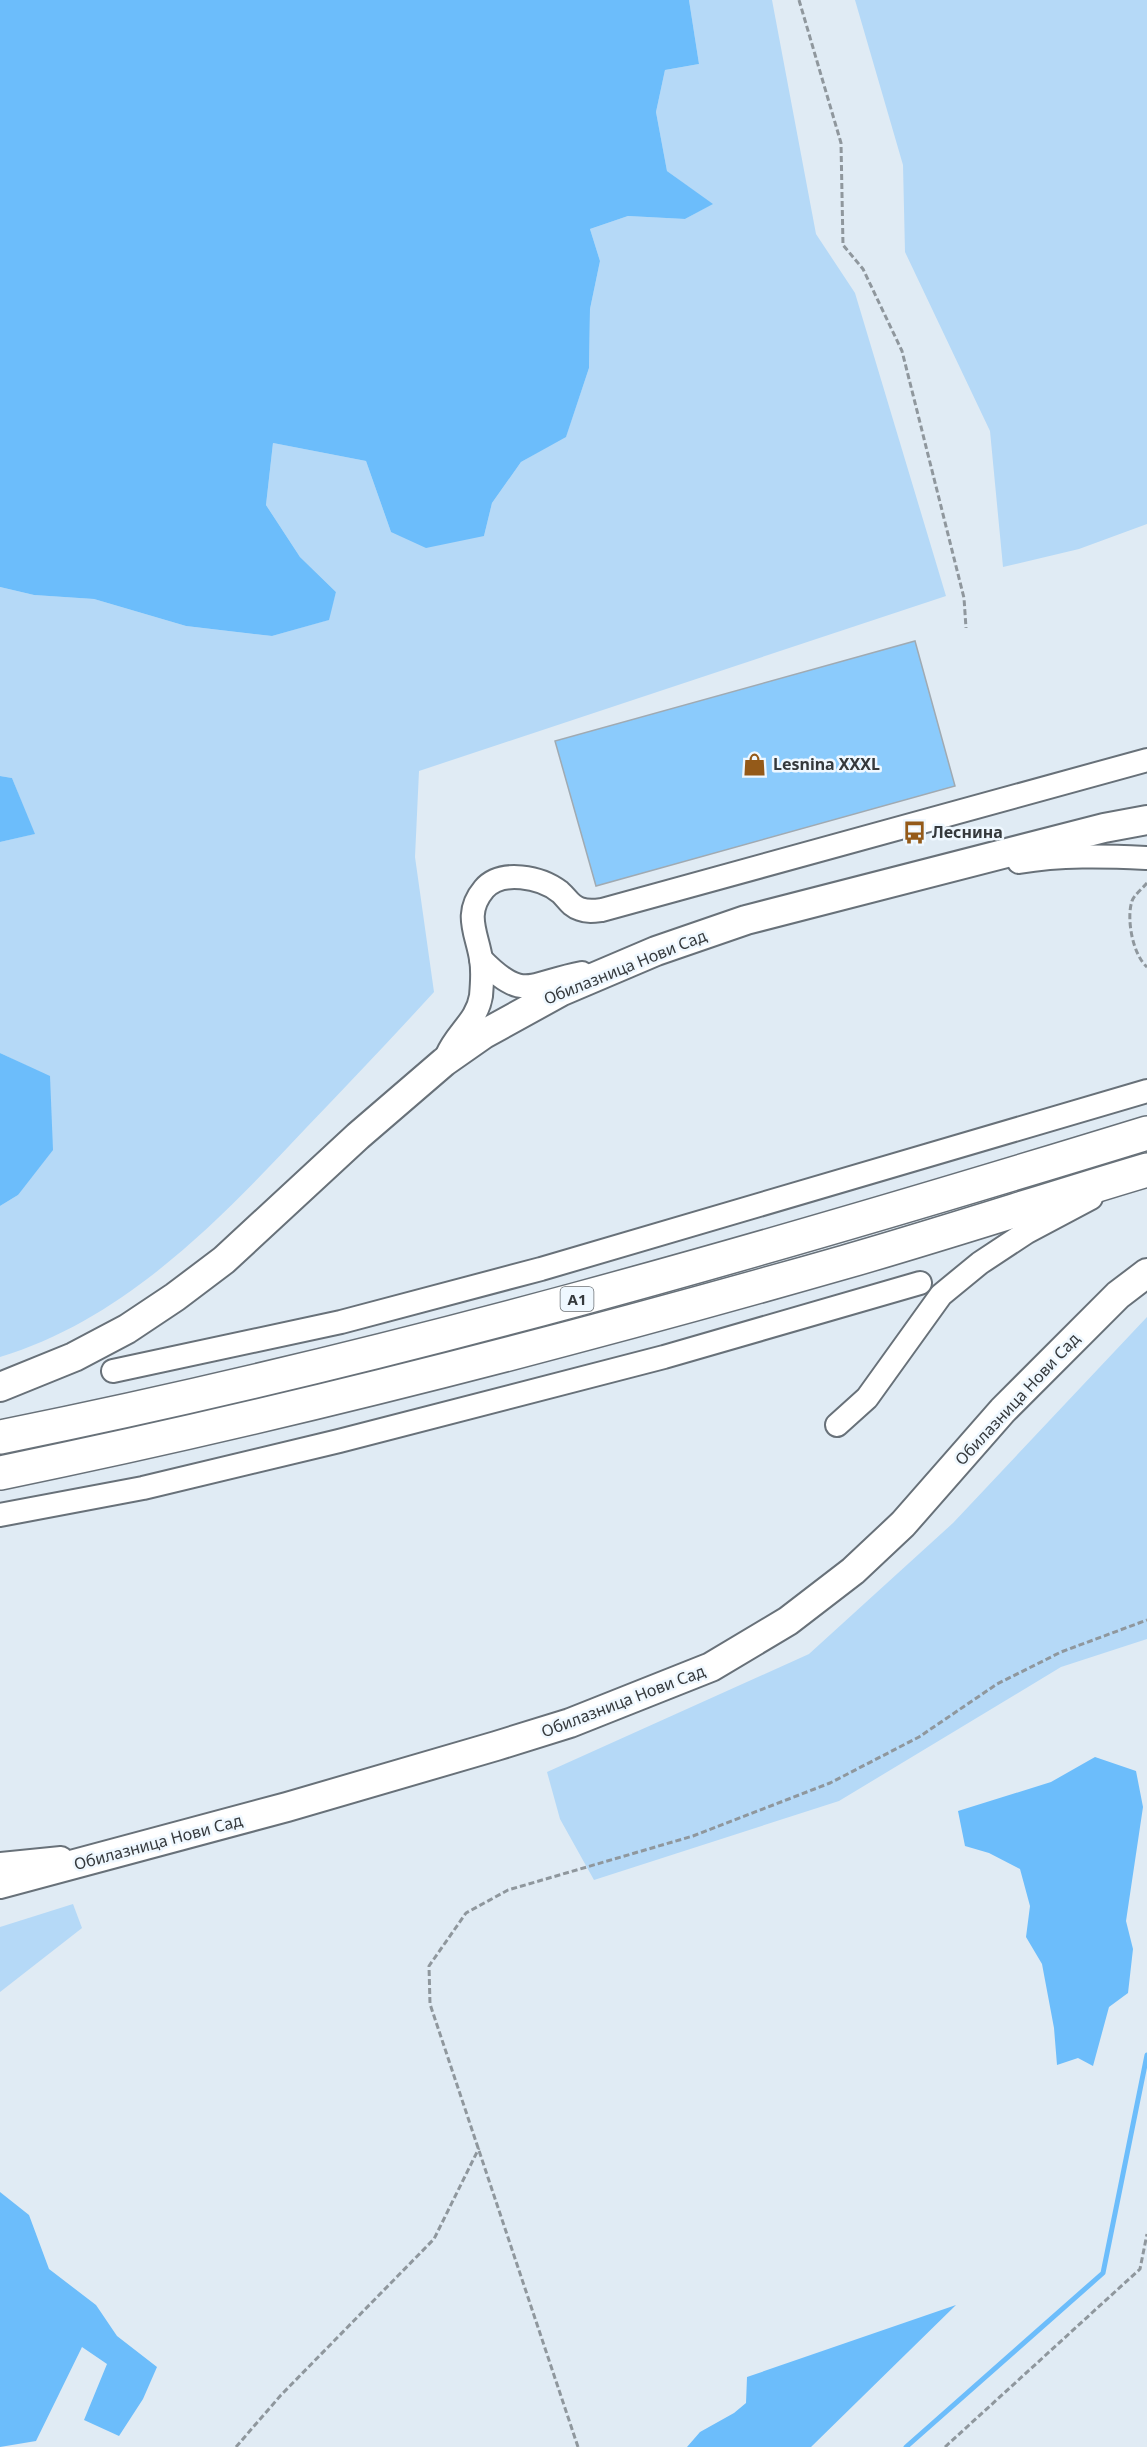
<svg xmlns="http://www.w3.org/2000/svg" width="1147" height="2447" viewBox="0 0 1147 2447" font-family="'Noto Sans',sans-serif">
<rect width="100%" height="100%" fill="#e0ebf4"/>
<g fill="#b5d9f7">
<path d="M689,0h83l44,234 39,59 91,303 -527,175 -4,86 19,135c-42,46 -85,91 -128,136 -87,93 -181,191 -306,229v-151l18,-11 32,-118 -50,-24v-211l34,-8 -22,-56 -12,-2v-189l34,8 60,4 92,27 86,10 56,-16 8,-28 -36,-35 -34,-52 7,-62 93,18 25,71 93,4 8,-33 29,-41 45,-26 23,-68 1,-59 10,-48 -10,-32 38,-13 57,3 27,-15 -45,-33 -11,-59 9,-42 34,-6z"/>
<path d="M855,0h292v524l-68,25 -76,18 -13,-136 -85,-179 -2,-87z"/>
<path d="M1147,1317v322l-86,28 -222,134 -245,79 -34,-61 -13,-47 262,-118 144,-131z"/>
<path d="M73,1904l9,24 -82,64v-65z"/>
</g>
<g fill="#6cbdfb">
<path d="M0,0h689l10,64 -34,6 -9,42 11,59 46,33 -28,15 -57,-3 -38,13 10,32 -10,48 -1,59 -23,69 -45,25 -29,41 -8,33 -58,12 -35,-16 -25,-71 -93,-18 -7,62 34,52 36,35 -7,28 -57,16 -86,-10 -92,-27 -60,-4 -34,-8z"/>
<path d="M0,776l12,2 23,56 -35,8z"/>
<path d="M0,1053l50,23 3,74 -35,45 -18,11z"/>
<path d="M1095,1757l41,14 7,36 -17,114 7,28 -5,44 -19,14 -16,59 -15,-8 -21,7 -3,-37 -12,-64 -16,-27 4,-31 -10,-37 -31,-16 -24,-7 -7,-35 93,-29z"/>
<path d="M0,2192l29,23 20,54 47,36 21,31 40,31 -14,32 -24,37 -35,-16 23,-56 -25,-17 -46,94 -36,6z"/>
<path d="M956,2305l-145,142h-124l13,-15 34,-19 12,-10 1,-26z"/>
</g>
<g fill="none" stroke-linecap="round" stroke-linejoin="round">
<path stroke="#6cbdfb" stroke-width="5" d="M906,2447l197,-174 44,-218"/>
</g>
<path fill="#8bcbfc" stroke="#a0aab2" stroke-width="1.5" d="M915,641l40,145 -359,100 -41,-145z"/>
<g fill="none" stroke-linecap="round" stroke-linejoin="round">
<defs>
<g id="minor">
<path d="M1019,862c42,-7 84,-6 127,-4"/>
<path d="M481,959c43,44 48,24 101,14"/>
<path d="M447,1055c9,-22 30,-34 34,-59 1,-11 2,-26 0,-37 -4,-26 -18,-45 3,-70 17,-20 57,-12 76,3 7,6 10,14 20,17 8,3 14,2 22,1l545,-150"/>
<path d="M113,1371l228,-49 200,-53 606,-178"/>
<path d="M837,1425l30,-27 74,-103 39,-32 47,-31 64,-34"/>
<path d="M0,1515l143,-27 196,-47 325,-84 256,-74"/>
<path d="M0,1864l61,-6"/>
</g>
<g id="major">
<path d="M0,1387l74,-30 53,-28 48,-32 49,-37 134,-124 86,-74 40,-28 78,-43 94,-40 90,-31 358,-92 43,-8"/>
<path d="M0,1884l287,-77 209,-61 74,-23 141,-56 77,-46 65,-50 50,-47 100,-114 115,-115 29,-22"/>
</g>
<g id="highway">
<path d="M0,1437c388,-78 769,-188 1147,-304"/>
<path d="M0,1473c284,-58 565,-131 845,-211 101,-29 201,-62 302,-92"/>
</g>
</defs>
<use href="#minor" stroke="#687179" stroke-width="26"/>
<use href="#major" stroke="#687179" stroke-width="32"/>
<use href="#highway" stroke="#687179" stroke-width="36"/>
<g stroke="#8f979d" stroke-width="3" stroke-dasharray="6 3" stroke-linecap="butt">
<path d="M799,0l42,143 2,102 20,24 39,82 62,247 2,30"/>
<path d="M1147,883c-4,5 -13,12 -15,18 -6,18 1,54 15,66"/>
<path d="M236,2447l45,-52 153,-156 45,-91"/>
<path d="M578,2447l-148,-443 -1,-38 37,-53 42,-23 185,-54 137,-53 89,-46 78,-53 64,-32 86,-32"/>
<path d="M945,2447l195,-178 7,-35"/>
</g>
<use href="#minor" stroke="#fff" stroke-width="22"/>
<use href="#major" stroke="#fff" stroke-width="28"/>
<use href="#highway" stroke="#fff" stroke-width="33"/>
</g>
<defs>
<symbol id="shop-bare" viewBox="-9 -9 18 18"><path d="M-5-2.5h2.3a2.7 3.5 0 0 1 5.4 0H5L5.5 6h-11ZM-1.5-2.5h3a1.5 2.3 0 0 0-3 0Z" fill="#945a19" stroke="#eff8ff" stroke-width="2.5" paint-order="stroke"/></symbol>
<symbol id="bus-bare" viewBox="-9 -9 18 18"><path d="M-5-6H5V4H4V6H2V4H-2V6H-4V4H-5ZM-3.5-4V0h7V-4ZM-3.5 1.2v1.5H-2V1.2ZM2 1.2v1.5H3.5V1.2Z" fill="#945a19" stroke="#eff8ff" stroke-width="2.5" paint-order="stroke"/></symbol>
</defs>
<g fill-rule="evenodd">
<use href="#shop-bare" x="738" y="748" width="33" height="33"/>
<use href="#bus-bare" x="898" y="816" width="33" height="33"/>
</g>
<g text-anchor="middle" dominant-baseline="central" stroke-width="5" stroke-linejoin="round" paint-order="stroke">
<rect fill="#eff8ff" stroke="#6d7276" stroke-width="1.5" x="560.5" y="1287" width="33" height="24" rx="4.5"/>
<g font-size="15" font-weight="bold" fill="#35393c">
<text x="577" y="1299">A1</text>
</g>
<g font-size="16" font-weight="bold" fill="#35393c" stroke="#eff8ff" text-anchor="start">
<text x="773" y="764">Lesnina XXXL</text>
<text x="932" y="832">Леснина</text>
</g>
<g font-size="16" fill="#35393c" stroke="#eff8ff">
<text transform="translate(625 967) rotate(-22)">Обилазница Нови Сад</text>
<text transform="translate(1017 1399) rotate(-47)">Обилазница Нови Сад</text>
<text transform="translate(623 1701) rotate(-21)">Обилазница Нови Сад</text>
<text transform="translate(158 1842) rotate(-15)">Обилазница Нови Сад</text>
</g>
</g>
</svg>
